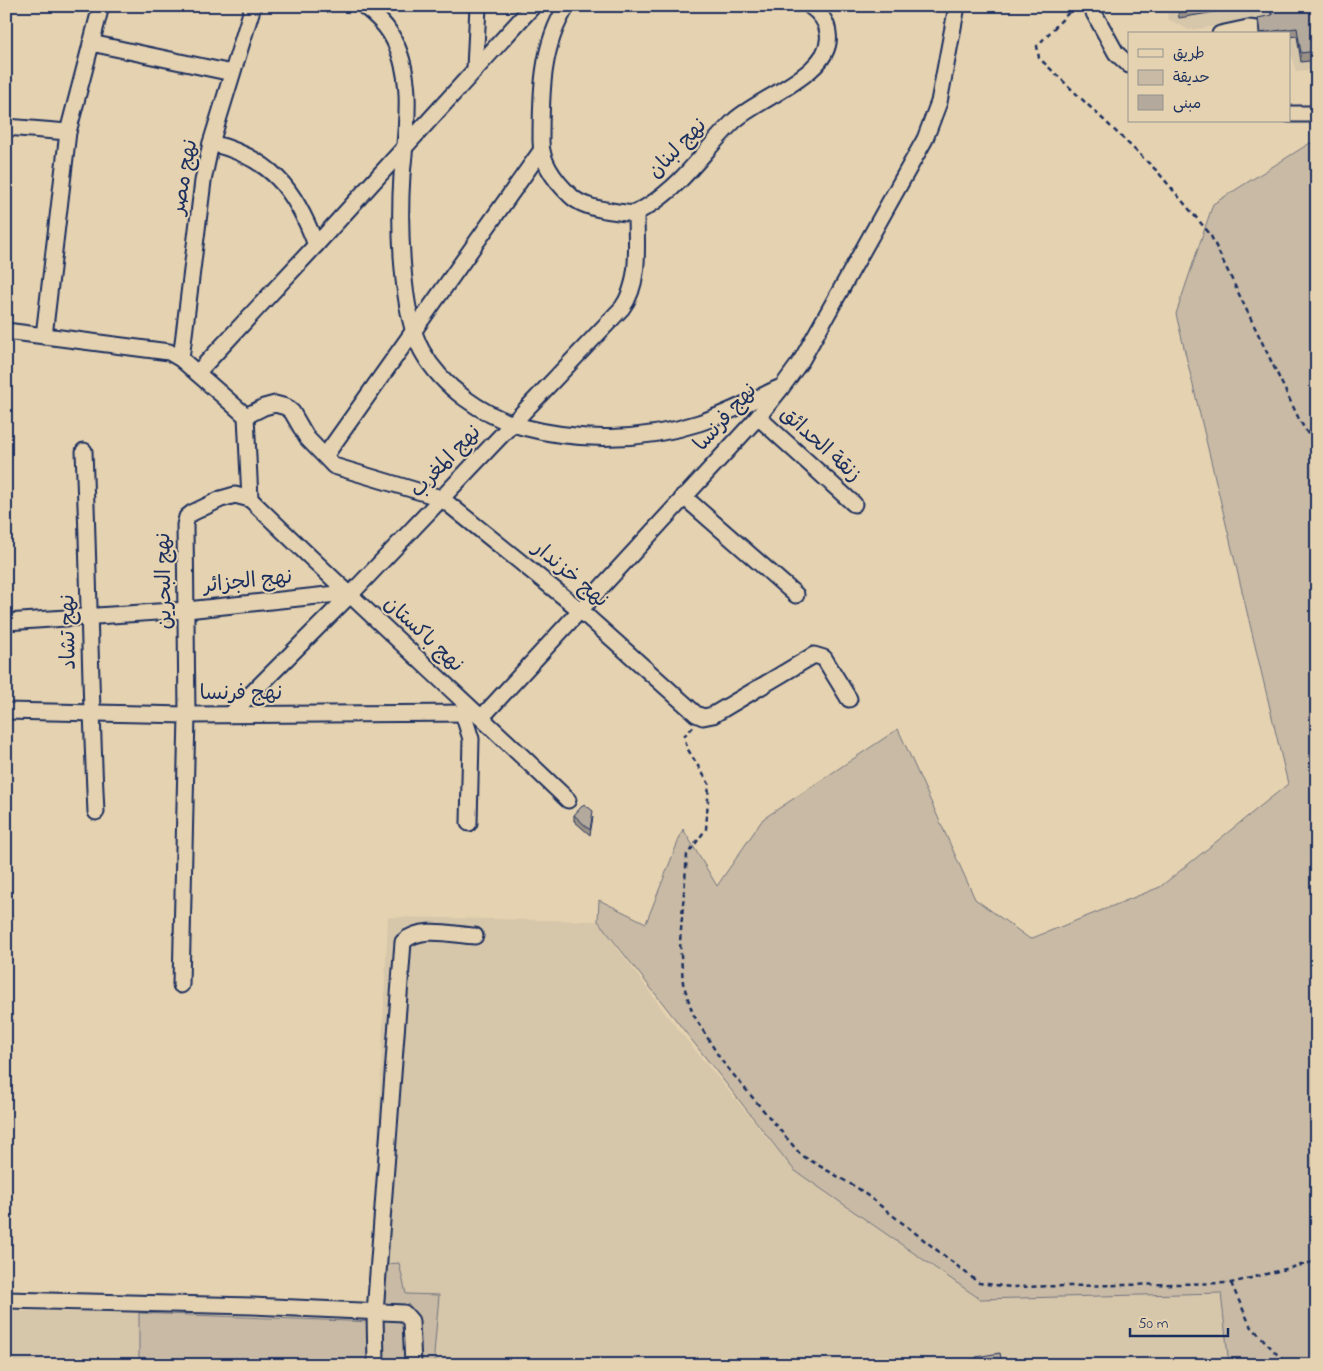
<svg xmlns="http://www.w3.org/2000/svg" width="1323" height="1371" viewBox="0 0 1323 1371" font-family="'Indie Flower','Playpen Sans Arabic',sans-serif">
<rect width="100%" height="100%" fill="#e5d2b0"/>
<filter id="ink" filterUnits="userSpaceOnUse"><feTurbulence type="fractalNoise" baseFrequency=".02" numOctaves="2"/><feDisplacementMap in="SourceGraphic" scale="10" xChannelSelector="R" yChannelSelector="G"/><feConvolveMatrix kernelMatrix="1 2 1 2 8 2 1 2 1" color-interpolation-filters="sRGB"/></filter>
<g filter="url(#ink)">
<g fill="#d6c6aa">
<path d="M1167,6h150v63l-21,2 -7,-25v-12h-30l-1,-14 -69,10 -21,-11z"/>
<path d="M388,917l210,4 73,100 123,149 186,129 241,-6 8,72h-793l-2,-11 -28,-60 -34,-29z"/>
<path d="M6,1311l133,2v52h-133z"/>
</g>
<g fill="#c8baa4" stroke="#727481">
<path d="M1310,143h7v1222h-88l-8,-72 -241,6 -186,-129 -196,-249 1,-21 47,23 37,-94 34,57 46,-67 135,-90 77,170 55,40 130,-52 128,-103 -112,-470 37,-110z"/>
<path d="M399,1263l7,31 33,1 -5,59 2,11h-297v-52l235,9 -2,-57z"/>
</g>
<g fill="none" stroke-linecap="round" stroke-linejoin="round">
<defs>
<g id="minor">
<path d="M364,6c10,8 20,17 26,27 26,42 16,97 12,142 -3,44 -2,137 20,176 20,36 61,65 101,76 56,15 120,14 176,-4 27,-9 54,-23 80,-35"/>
<path d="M567,6c-26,39 -26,90 -26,135 0,21 15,41 30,55 8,8 23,12 34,14 9,1 21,4 30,3 4,-1 9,-5 13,-7 38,-24 55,-55 86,-85 24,-23 101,-48 94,-88 -1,-12 -8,-20 -18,-27"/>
<path d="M1096,6l-2,7 22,40 13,12"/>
<path d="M1220,34l28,-6 10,1"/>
<path d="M91,43l141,30"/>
<path d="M475,68l3,-62"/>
<path d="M1289,114h28"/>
<path d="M6,127l62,5"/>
<path d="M211,143c60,15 84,46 105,102"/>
<path d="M6,331l163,21 12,7 65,57 4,83 -15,-4 -14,4 -29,14 -5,4 -2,8 2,190 -6,270"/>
<path d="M44,336l24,-204 33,-126"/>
<path d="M181,359l22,-178 8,-38 42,-137"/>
<path d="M197,373l119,-128 217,-239"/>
<path d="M246,416l18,-9 11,-3 11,3 6,5 15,26 27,28 107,32 139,112 116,104 7,3 10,-2 101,-60 10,3 25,41"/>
<path d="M758,417l96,87"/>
<path d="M84,451c5,120 6,241 12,361"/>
<path d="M325,456l216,-305"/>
<path d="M683,496l113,99"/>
<path d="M250,499c104,102 213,200 318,301"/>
<path d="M6,622l181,-12 159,-17"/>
<path d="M6,711l181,4 289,-2"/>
<path d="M463,713l8,26 -2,84"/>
<path d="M231,714l118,-118 273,-288c19,-26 14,-64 14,-95"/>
<path d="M482,717l276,-300 24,-30 19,-26 124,-222 14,-37 18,-96"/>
<path d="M6,1300l246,6 152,7 7,8 2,44"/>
<path d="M376,1365l-1,-52 28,-371c17,-17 51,-7 72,-6"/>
</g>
</defs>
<use href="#minor" stroke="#1b2f5e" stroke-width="19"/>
<g stroke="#1b2f5e" stroke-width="2.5" stroke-dasharray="5 4" stroke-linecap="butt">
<path d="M1075,6l-38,40 2,12 118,113 53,63 90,187 17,28"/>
<path d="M693,727l-9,9 3,12 22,36 -3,45 -19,26 -7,87 3,41 10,31 28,46 80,95 58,34 120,94 32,4 220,-4 86,-22"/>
<path d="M1231,1283l19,42 37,40"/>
</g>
<use href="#minor" stroke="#e5d2b0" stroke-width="15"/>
</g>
<g fill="#9a9186" stroke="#1b2f5e">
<path d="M1177,6h50v4l-48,8z"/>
<path d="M1270,6h47v54l-16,2 -4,-26 -8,1v-3h-30l-1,-16 13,-2z"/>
<path d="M574,815l19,2 -3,18 -16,-14z"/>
</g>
<g fill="#b3a99c" stroke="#1b2f5e">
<path d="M1179,6h18l-18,3z"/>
<path d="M1271,6h46v45l-16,2 -4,-25 -37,5 -2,-15 14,-3z"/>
<path d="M584,804l9,7 -3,19 -16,-15z"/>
<path d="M1000,1353l2,12h-24l-2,-8z"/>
</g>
</g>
<g text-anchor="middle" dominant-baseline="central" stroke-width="4" stroke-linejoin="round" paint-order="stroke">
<g font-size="21" fill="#1b2f5e" stroke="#e5d2b0">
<text transform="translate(678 149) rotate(-46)">نهج لبنان</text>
<text transform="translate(185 177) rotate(-80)">نهج مصر</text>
<text transform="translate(726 418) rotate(-48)">نهج فرنسا</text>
<text transform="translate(820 445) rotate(42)">زنقة الحدائق</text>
<text transform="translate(446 462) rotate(-46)">نهج المغرب</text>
<text transform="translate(570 575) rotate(40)">نهج خزندار</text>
<text transform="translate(165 581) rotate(-91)">نهج البحرين</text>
<text transform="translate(248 582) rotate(-6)">نهج الجزائر</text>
<text transform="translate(69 632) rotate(-91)">نهج تشاد</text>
<text transform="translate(423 635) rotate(43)">نهج باكستان</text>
<text x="241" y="694">نهج فرنسا</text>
</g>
</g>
<rect width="1323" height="1371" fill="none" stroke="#e5d2b0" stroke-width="25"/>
<rect x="12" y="12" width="1298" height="1346" fill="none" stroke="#1b2f5e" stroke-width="2" filter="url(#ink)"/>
<rect x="1128" y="32" width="162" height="90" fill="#e5d2b0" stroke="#94918f"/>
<rect x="1138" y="49" width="25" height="8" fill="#e5d2b0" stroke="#94918f"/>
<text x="1173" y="58" font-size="15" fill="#1b2f5e">طريق</text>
<rect x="1138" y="70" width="25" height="15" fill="#c8baa4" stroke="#94918f"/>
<text x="1173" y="82" font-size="15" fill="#1b2f5e">حديقة</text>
<rect x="1138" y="95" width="25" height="15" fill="#b3a99c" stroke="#94918f"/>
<text x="1173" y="108" font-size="15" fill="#1b2f5e">مبنى</text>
<path d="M1130 1328v8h98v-8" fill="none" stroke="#1b2f5e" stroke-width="2.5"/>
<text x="1138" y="1328" font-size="15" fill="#1b2f5e" stroke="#e5d2b0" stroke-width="4" paint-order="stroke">50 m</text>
</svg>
